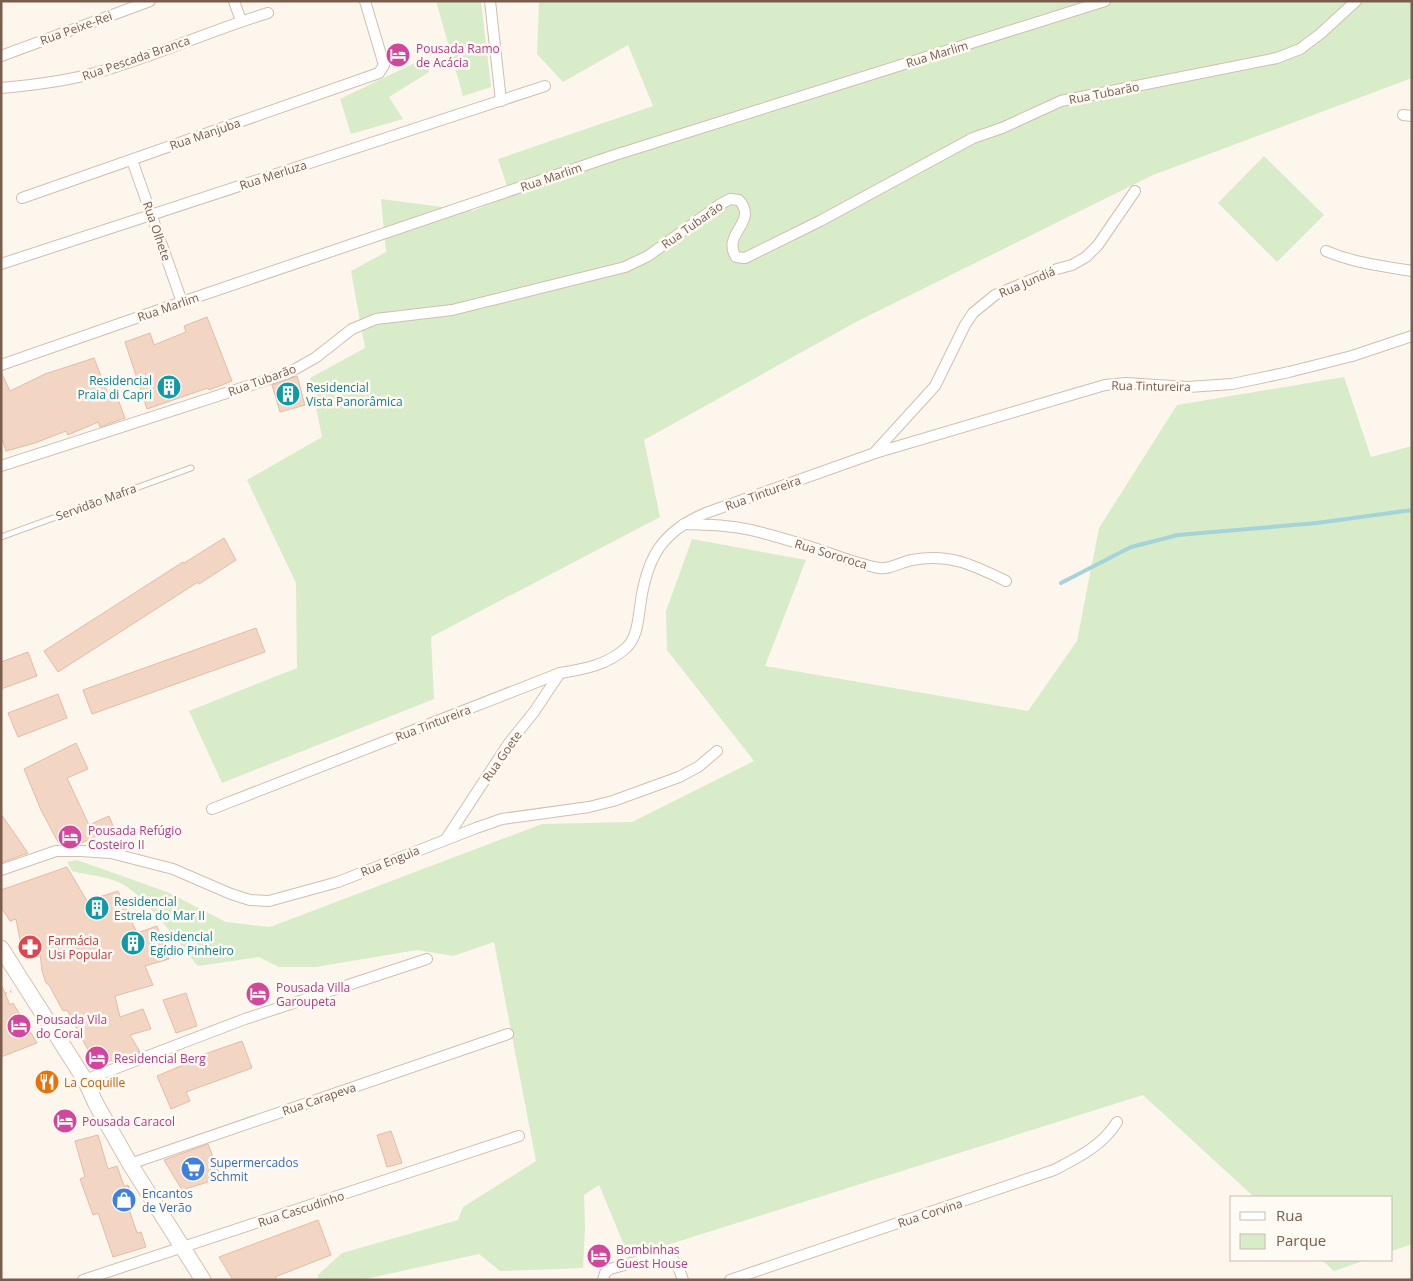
<svg xmlns="http://www.w3.org/2000/svg" width="1413" height="1281" viewBox="0 0 1413 1281" font-family="'Open Sans',sans-serif">
<rect width="100%" height="100%" fill="#fdf6ec"/>
<g fill="#d8ecc9">
<path d="M436,1h45l10,86 -28,9z"/>
<path d="M539,1h873v77l-259,97 -297,147 -212,118 16,77 -229,120 3,62 -212,84 -33,-72 108,-43 -1,-85 -49,-103 75,-43 -12,-59 55,-30 -14,-77 35,-19 -5,-53 92,12 37,-16 -12,-36 155,-53 -25,-61 -65,37 -26,-28z"/>
<path d="M427,57l2,15 -40,25 14,22 -52,15 -11,-35z"/>
<path d="M1264,156l60,59 -47,47 -59,-59z"/>
<path d="M1344,377l27,80 41,-11v798l-20,7v-54h-138l-111,-102 -514,162 -30,-72 -15,10 1,32 -2,41 -83,3 -21,-17 -118,26h-43v-5l24,-22 116,-33 5,-13 73,-46 -42,-219 -41,14 -36,-6 -101,17h-37l-20,-10 -61,9c-17,-20 -57,-76 -80,-84 -14,-6 -31,-7 -46,-11l-5,-9 10,-2 90,32 59,30 44,5 272,-103 90,-2 122,-61 -87,-111 -1,-39 26,-72 114,21 -41,106 263,45 49,-70 22,-113 78,-123z"/>
<path d="M1322,1260h44l-32,11z"/>
</g>
<g fill="none" stroke-linecap="round" stroke-linejoin="round">
<path stroke="#a5d3da" stroke-width="4" d="M1061,583l70,-36 47,-12 139,-12 95,-13"/>
</g>
<g fill="#f3d5c3" stroke="#e6bba3">
<path d="M207,317l25,64 -23,9 -1,-2 -61,21 -22,-67 25,-9 4,12 32,-13 -2,-6z"/>
<path d="M94,358l14,36 7,-3 10,27 -25,9 -2,-5 -30,13 -2,-4 -31,12 -29,8 -5,-15v-64l9,19 35,-17z"/>
<path d="M297,376l8,29 -25,7 -8,-27z"/>
<path d="M224,538l12,22 -37,24 -1,-2 -140,90 -14,-21 139,-89 1,1z"/>
<path d="M256,628l9,24 -173,62 -9,-24z"/>
<path d="M28,652l9,24 -36,13v-27z"/>
<path d="M58,694l9,24 -49,19 -10,-24z"/>
<path d="M76,743l12,26 -21,9 22,47 20,-9 5,12 -35,16h-12l-9,-2 -17,-32 -17,-41z"/>
<path d="M1,814l27,39 -27,10z"/>
<path d="M67,867l20,34 31,-10 19,42 20,-7 12,33 -24,7 8,19 -38,11 5,21 23,-8 8,20 -21,6 10,17 -44,13 -29,-55 -4,1 -14,-26 -3,-2 -4,-12 -2,-18 -6,2 -14,-15 -4,-21 -6,2 -9,-14v-17z"/>
<path d="M1,984l9,21 3,-2 24,40 -36,14z"/>
<path d="M186,993l11,33 -21,7 -13,-33z"/>
<path d="M242,1041l10,27 -66,24 4,9 -19,8 -14,-33 26,-11 -1,-3z"/>
<path d="M391,1131l11,32 -15,4 -10,-32z"/>
<path d="M98,1135l10,34 9,-3 7,20 4,-1 6,15 -7,3 10,30 4,-1 5,15 -33,10 -15,-44 -5,2 -13,-36 5,-2 -10,-36z"/>
<path d="M208,1144l13,34 -39,12 -18,-30z"/>
<path d="M318,1220l13,35 -56,22 2,3h-44l-14,-23z"/>
</g>
<g fill="none" stroke-linecap="round" stroke-linejoin="round">
<defs>
<path id="service" d="M1,537l190,-69"/>
<g id="minor">
<path d="M234,1l7,20"/>
<path d="M490,1l11,100"/>
<path d="M1,56l149,-55"/>
<path d="M1,88c34,-3 68,-7 101,-17 56,-16 110,-41 166,-58"/>
<path d="M1403,115l9,1"/>
<path d="M132,160l50,142"/>
<path d="M22,198l357,-125 5,-8 -19,-64"/>
<path d="M1326,251c28,12 56,15 86,20"/>
<path d="M1,264l544,-178"/>
<path d="M1,365l181,-63 433,-147 490,-154"/>
<path d="M875,452l60,-66 30,-61 8,-12 22,-18 62,-26 15,-4 14,-8 12,-12 37,-54"/>
<path d="M1,466l287,-93 27,-15 37,-29 24,-10 76,-9 173,-43 23,-11 71,-51 11,-6 9,1c20,22 -18,34 -3,57l9,1 75,-37 153,-83 29,-10 59,-27 216,-43 23,-9 20,-15 36,-33"/>
<path d="M684,524c25,1 51,1 75,8 20,5 39,11 58,17 21,7 40,15 62,19 10,2 22,-6 33,-8 38,-7 61,5 94,21"/>
<path d="M212,809l348,-136c25,-4 48,-8 67,-26 10,-10 11,-26 13,-40 6,-47 20,-75 66,-94l169,-60 230,-68 21,-2 62,4 44,-3 57,-12 63,-16 60,-20"/>
<path d="M446,839l63,-96 25,-31 26,-39"/>
<path d="M1,870l55,-19h25l30,2 62,16 58,25 19,6 19,1 69,-19 138,-54 26,-9 87,-12 24,-6 66,-24 19,-10 19,-16"/>
<path d="M85,1080l160,-61 182,-60"/>
<path d="M130,1164l378,-130"/>
<path d="M83,1280l436,-144"/>
<path d="M603,1280l2,-7 5,-4 54,-15c12,4 15,15 19,26"/>
<path d="M730,1280l324,-110c25,-13 48,-24 63,-48"/>
</g>
<path id="secondary" d="M1,948l84,132 11,24 34,60 73,116"/>
</defs>
<use href="#service" stroke="#d1beb0" stroke-width="7"/>
<use href="#minor" stroke="#d1beb0" stroke-width="12"/>
<use href="#secondary" stroke="#d6c0b0" stroke-width="17"/>
<path stroke="#d9b8a5" stroke-width="2.5" stroke-dasharray="1 4" stroke-linecap="butt" d="M1,995l11,-4"/>
<use href="#service" stroke="#fff" stroke-width="5"/>
<use href="#minor" stroke="#fff" stroke-width="10"/>
<use href="#secondary" stroke="#fff" stroke-width="15"/>
</g>
<defs>
<symbol id="hotel-disc" viewBox="-11 -11 22 22"><circle r="9.5" fill="#d1479c" stroke="#fffaf3"/><path d="M-6-4.5h1.5V1H6V5H4.5V3h-9V5H-6ZM-4 0a1.8 1.8 0 1 1 3.6 0ZM.5 0V-2.5h3Q6-2.5 6 0Z" fill="#fff"/></symbol>
<symbol id="building-disc" viewBox="-11 -11 22 22"><circle r="9.5" fill="#0f9aa8" stroke="#fffaf3"/><path d="M-4-6H4V6H1V3H-1V6H-4ZM-2.5-4.3h1.7v1.8h-1.7ZM.8-4.3h1.7v1.8H.8ZM-2.5-1h1.7V.8h-1.7ZM.8-1h1.7V.8H.8Z" fill="#fff"/></symbol>
<symbol id="pharmacy-disc" viewBox="-11 -11 22 22"><circle r="9.5" fill="#e0444e" stroke="#fffaf3"/><path d="M-2-6h4v4h4v4h-4v4h-4v-4h-4v-4h4Z" fill="#fff"/></symbol>
<symbol id="restaurant-disc" viewBox="-11 -11 22 22"><circle r="9.5" fill="#e8710a" stroke="#fffaf3"/><path d="M-5-6h1v4h1v-4h1v4h1v-4h1v5L-1.5 .5V6h-2V.5L-5-1ZM5-6V6H3V1.5H1.5Q1.5-4 5-6Z" fill="#fff"/></symbol>
<symbol id="supermarket-disc" viewBox="-11 -11 22 22"><circle r="9.5" fill="#3f7fe0" stroke="#fffaf3"/><path d="M-6-5.5h2.5l.6 2H6L4.5 2H-2.5L-4.4-4H-6ZM-1.5 3.2a1.3 1.3 0 1 0 .1 0ZM3 3.2a1.3 1.3 0 1 0 .1 0Z" fill="#fff"/></symbol>
<symbol id="shop-disc" viewBox="-11 -11 22 22"><circle r="9.5" fill="#3f7fe0" stroke="#fffaf3"/><path d="M-5-2.5h2.3a2.7 3.5 0 0 1 5.4 0H5L5.5 6h-11ZM-1.5-2.5h3a1.5 2.3 0 0 0-3 0Z" fill="#fff"/></symbol>
</defs>
<g fill-rule="evenodd">
<use href="#hotel-disc" x="384" y="41" width="28" height="28"/>
<use href="#building-disc" x="155" y="373" width="28" height="28"/>
<use href="#building-disc" x="274" y="380" width="28" height="28"/>
<use href="#hotel-disc" x="56" y="823" width="28" height="28"/>
<use href="#building-disc" x="83" y="894" width="28" height="28"/>
<use href="#building-disc" x="119" y="929" width="28" height="28"/>
<use href="#pharmacy-disc" x="16" y="933" width="28" height="28"/>
<use href="#hotel-disc" x="244" y="980" width="28" height="28"/>
<use href="#hotel-disc" x="5" y="1012" width="28" height="28"/>
<use href="#hotel-disc" x="83" y="1044" width="28" height="28"/>
<use href="#restaurant-disc" x="33" y="1068" width="28" height="28"/>
<use href="#hotel-disc" x="51" y="1107" width="28" height="28"/>
<use href="#supermarket-disc" x="179" y="1155" width="28" height="28"/>
<use href="#shop-disc" x="110" y="1186" width="28" height="28"/>
<use href="#hotel-disc" x="585" y="1242" width="28" height="28"/>
</g>
<g text-anchor="middle" dominant-baseline="central" stroke-width="5" stroke-linejoin="round" paint-order="stroke">
<g font-size="12" fill="#7a5c4d" stroke="#fffaf3">
<text transform="translate(76 28) rotate(-20)">Rua Peixe-Rei</text>
<text transform="translate(937 54) rotate(-17)">Rua Marlim</text>
<text transform="translate(136 58) rotate(-19)">Rua Pescada Branca</text>
<text transform="translate(1104 93) rotate(-11)">Rua Tubarão</text>
<text transform="translate(205 134) rotate(-19)">Rua Manjuba</text>
<text transform="translate(273 175) rotate(-18)">Rua Merluza</text>
<text transform="translate(551 177) rotate(-19)">Rua Marlim</text>
<text transform="translate(692 225) rotate(-35)">Rua Tubarão</text>
<text transform="translate(157 231) rotate(71)">Rua Olhete</text>
<text transform="translate(1027 282) rotate(-23)">Rua Jundiá</text>
<text transform="translate(168 307) rotate(-19)">Rua Marlim</text>
<text transform="translate(262 380) rotate(-20)">Rua Tubarão</text>
<text transform="translate(1151 386) rotate(1)">Rua Tintureira</text>
<text transform="translate(763 493) rotate(-20)">Rua Tintureira</text>
<text transform="translate(96 502) rotate(-20)">Servidão Mafra</text>
<text transform="translate(831 554) rotate(17)">Rua Sororoca</text>
<text transform="translate(433 723) rotate(-21)">Rua Tintureira</text>
<text transform="translate(502 756) rotate(-55)">Rua Goete</text>
<text transform="translate(390 861) rotate(-22)">Rua Enguia</text>
<text transform="translate(319 1099) rotate(-19)">Rua Carapeva</text>
<text transform="translate(301 1209) rotate(-18)">Rua Cascudinho</text>
<text transform="translate(930 1213) rotate(-18)">Rua Corvina</text>
</g>
<g font-size="12" fill="#b23c85" stroke="#fffaf3" text-anchor="start">
<text x="416" y="48">Pousada Ramo<tspan x="416" dy="14">de Acácia</tspan></text>
<text x="88" y="830">Pousada Refúgio<tspan x="88" dy="14">Costeiro II</tspan></text>
<text x="276" y="987">Pousada Villa<tspan x="276" dy="14">Garoupeta</tspan></text>
<text x="36" y="1019">Pousada Vila<tspan x="36" dy="14">do Coral</tspan></text>
<text x="114" y="1058">Residencial Berg</text>
<text x="82" y="1121">Pousada Caracol</text>
<text x="616" y="1249">Bombinhas<tspan x="616" dy="14">Guest House</tspan></text>
</g>
<g font-size="12" fill="#0d838f" stroke="#fffaf3" text-anchor="start">
<text x="152" y="380" text-anchor="end">Residencial<tspan x="152" dy="14">Praia di Capri</tspan></text>
<text x="306" y="387">Residencial<tspan x="306" dy="14">Vista Panorâmica</tspan></text>
<text x="114" y="901">Residencial<tspan x="114" dy="14">Estrela do Mar II</tspan></text>
<text x="150" y="936">Residencial<tspan x="150" dy="14">Egídio Pinheiro</tspan></text>
</g>
<g font-size="12" fill="#be3a42" stroke="#fffaf3" text-anchor="start">
<text x="48" y="940">Farmácia<tspan x="48" dy="14">Usi Popular</tspan></text>
</g>
<g font-size="12" fill="#c56008" stroke="#fffaf3" text-anchor="start">
<text x="64" y="1082">La Coquille</text>
</g>
<g font-size="12" fill="#366cbe" stroke="#fffaf3" text-anchor="start">
<text x="210" y="1162">Supermercados<tspan x="210" dy="14">Schmit</tspan></text>
<text x="142" y="1193">Encantos<tspan x="142" dy="14">de Verão</tspan></text>
</g>
</g>
<rect width="1413" height="1281" fill="none" stroke="#7a5c4d" stroke-width="5"/>
<rect x="1230" y="1196" width="162" height="65" fill="#fffaf3" stroke="#cabbb1"/>
<rect x="1240" y="1212" width="25" height="8" fill="#ffffff" stroke="#cabbb1"/>
<text x="1276" y="1221" font-size="15" fill="#7a5c4d">Rua</text>
<rect x="1240" y="1234" width="25" height="15" fill="#d8ecc9" stroke="#cabbb1"/>
<text x="1276" y="1246" font-size="15" fill="#7a5c4d">Parque</text>
</svg>
